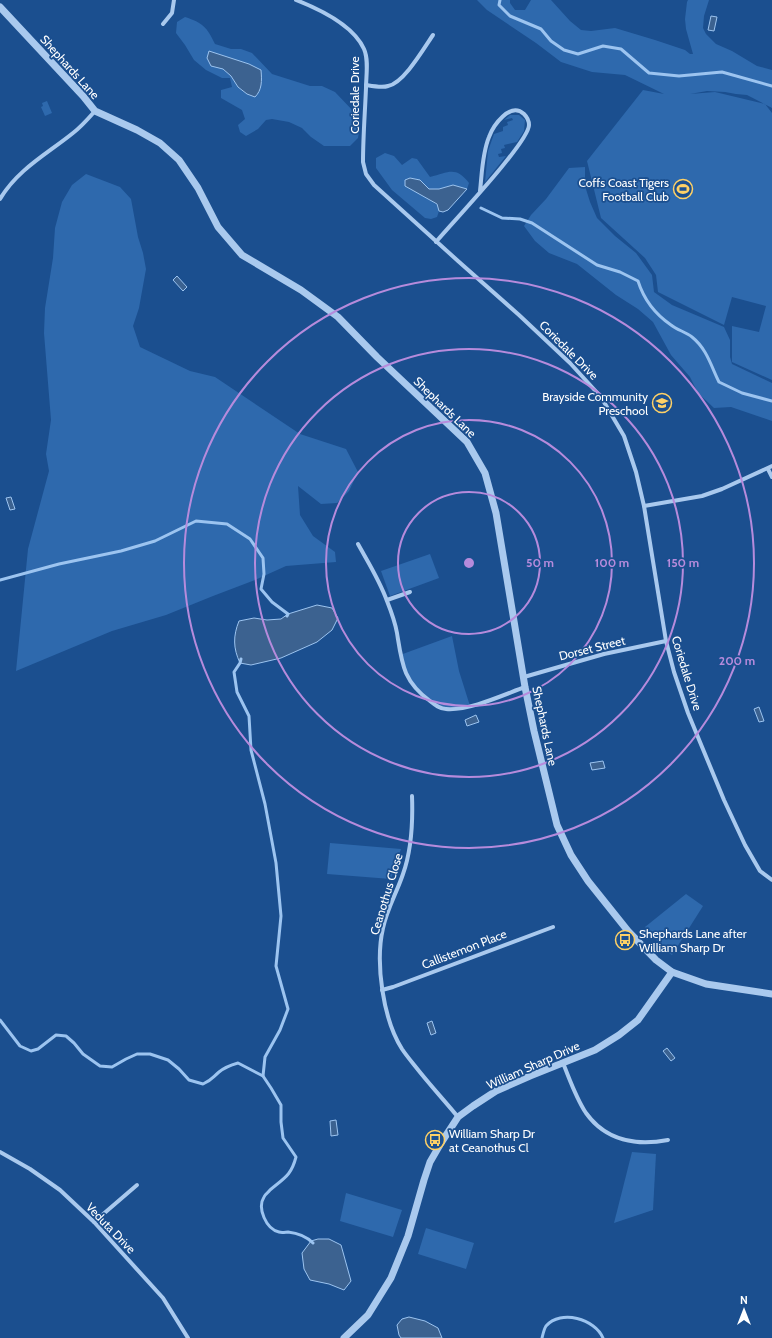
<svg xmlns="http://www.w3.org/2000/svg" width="772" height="1338" viewBox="0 0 772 1338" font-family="Cabin,sans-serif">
<rect width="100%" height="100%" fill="#1b4f8f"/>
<g fill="#2e69ad" fill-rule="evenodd">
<path d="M477,0h33v3l5,7h10l6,-10h20l19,21 11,9 10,1 24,-3 40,12 30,10 5,4h3l-7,-25 -1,-10 2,-17 1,-2h21l-5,16 -1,12 3,6 10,10 16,7 25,15 15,4v38l-25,-13 -11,-1 -11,-2 -18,-1 -17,3 25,-2 50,12 7,9v267l-40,-18v-36l27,6 7,-26 -34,-9 -8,28 -66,-33 -2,-17 -11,-17 -44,-40 -14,-57 56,-71 21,4 -39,-19 -33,-3 -31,-10 -25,-19 -49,-33z"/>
<path d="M185,17c18,6 22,10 30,27l16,5h10l11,4 20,21 38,12h12l13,6 20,21 5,13 -2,12 -8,8h-26l-13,-9 -9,-9 -13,-6 -17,-3 -6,1 -8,9 -12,7 -6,-4 -2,-7 7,-6 -3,-9 -21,-12v-8l11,-3 -2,-9h-8l-16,-8 -12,-10 -9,-15 -9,-12 1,-11zM218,54l31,10 -11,23 -7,-11 -8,-7z"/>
<path d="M47,101l5,12 -7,3 -4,-9 2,-1 -1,-3z"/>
<path d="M516,115h3l6,5 -1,11 -7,11 -13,3 1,3 -4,1 1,4 -4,1 1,3 7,-1 -21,26 3,-31 6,-17 9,-3v-4l5,-2 -1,-3 6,-2 -1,-2 -8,2 6,-5z"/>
<path d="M385,153l9,3 8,9 10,-7 5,1 13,18c19,-5 26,-11 39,6l-2,6 -14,-4 -14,4h-10l-9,-9 4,16 13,9 2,6 -2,6 -6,2 -6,-1 -33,-28 -16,-22v-10z"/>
<path d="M585,167v19l5,16 7,16 18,18 21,17 16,22 2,17 18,13 52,22 6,13v17l2,7 40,19v38l-41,-14 -17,1 -16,-15 -8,-16 -19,-22 -18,-33 -15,-13 -22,-14 -39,-31 -28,-11 -14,-12 -11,-15 7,-11 15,-16 23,-31z"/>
<path d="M86,174l34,13 11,12 7,38 5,16 3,16 -7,39 -6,18 7,21 50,24 25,6 85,57 46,15 12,23 -9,19 -12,12 -16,1 -23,-18 2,29 13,21 22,16 1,10 -50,4 -31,14 -42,16 -47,19 -54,16 -96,40 12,-122 21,-78 -3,-17 5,-34 -7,-87 1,-25 8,-50 2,-30 7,-26 10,-17z"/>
<path d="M430,554l9,24 -49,18 -9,-25z"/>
<path d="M452,636l7,35 11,35 -7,2 -24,-1 -29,-26 -10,-26z"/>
<path d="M330,843l71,6 -10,30 -64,-5z"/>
<path d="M686,894l17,12 -31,49 -6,-4 -21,-24z"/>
<path d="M632,1152l24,2 -3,56 -39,13z"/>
<path d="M346,1193l56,17 -9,27 -53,-16z"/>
<path d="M426,1228l48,15 -8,26 -48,-15z"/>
</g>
<g fill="#3c6290" stroke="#9cc4f0">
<path d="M711,16l6,1 -3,14 -6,-1z"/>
<path d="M209,51l40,13 12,6c1,11 1,20 -6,27l-8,-3 -9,-7 -7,-11 -8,-7 -12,-3 -4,-8z"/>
<path d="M410,178l10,2 9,9h10l14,-4 14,4 -19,21 -5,2 -4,-1 -2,-7 -32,-18v-6z"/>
<path d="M177,276l10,11 -4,4 -10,-11z"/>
<path d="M11,497l4,12 -5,1 -4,-12z"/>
<path d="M317,605l15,3 6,10 -6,12 -15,12 -36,16 -30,7 -11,-2c-7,-15 -7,-27 -1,-42l15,-3 13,2 14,-1 7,-5z"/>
<path d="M759,707l5,14 -5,1 -5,-13z"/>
<path d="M476,715l3,7 -12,4 -2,-6z"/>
<path d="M603,761l2,7 -13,2 -2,-7z"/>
<path d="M432,1021l4,12 -5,2 -4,-12z"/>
<path d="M667,1048l8,10 -4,3 -8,-10z"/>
<path d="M336,1120l2,15 -7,1 -1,-15z"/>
<path d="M318,1239h11l12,6 10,36 -7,9 -15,-6 -19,-4 -6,-11 -2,-16 9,-12z"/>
<path d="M409,1317l16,4 13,7 4,10h-41l-2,-3 -2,-10 5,-6z"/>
</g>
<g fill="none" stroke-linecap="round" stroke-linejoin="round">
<g stroke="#9cc4f0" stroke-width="3">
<path d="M500,0l-1,5 11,11 31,13 10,12 13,9 14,4 25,-8 18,3 28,24 30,3 43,-4 50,14"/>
<path d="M481,208l21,10 18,1 12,4 65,42 23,7 18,9c6,19 17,33 33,44 6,5 15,7 21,12 15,12 19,29 27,45l23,11 30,8"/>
<path d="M0,580l59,-16 62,-13 34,-10 41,-20 31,3 23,15 13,19 1,16 -3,15 11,13 16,12 -1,2"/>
<path d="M241,659l-1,4 -6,9 3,20 12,24 2,34 14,54 11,59 5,53 -5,50 12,43 -8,21 -15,27 -2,19"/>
<path d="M0,1020l20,26 11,5 7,-2 18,-14 10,1 8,7 9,11 17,12 12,1 14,-8 11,-5h13l18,6 11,9 10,11 14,4c9,-4 9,-6 16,-12 6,-5 12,-7 19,-9l25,13 8,12 10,17v17l2,16 13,19c-5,19 -12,21 -26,33 -1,2 -5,4 -6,7 -7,11 2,32 15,35 3,1 7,0 9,0 9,1 19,5 25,11"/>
<path d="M542,1338c1,-4 2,-9 4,-12 15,-17 49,-7 57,12"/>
</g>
<g stroke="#a9c9ee" stroke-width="4">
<path d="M296,0c23,9 57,25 68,49 5,11 2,27 2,39 -1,25 -3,49 -3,74l3,12 8,11 84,76 61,54 51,48 31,34 23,39 12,36 8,34 22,135 8,31 14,41 36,87 21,45 15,26 12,9"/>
<path d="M163,24l9,-11 2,-13"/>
<path d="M366,85c6,1 16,3 22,1 16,-3 36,-38 45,-51"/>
<path d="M0,199c18,-30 47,-45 73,-66 8,-6 15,-14 22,-22"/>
<path d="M436,242c15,-18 93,-100 93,-117 0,-4 -1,-7 -5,-11 -14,-13 -31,12 -35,23 -7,17 -7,37 -9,54"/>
<path d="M768,469l4,8"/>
<path d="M644,506l58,-10 20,-7 50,-23"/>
<path d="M358,544c10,18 22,37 29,57 4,10 8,21 10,32 5,31 6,48 33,68 5,4 10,8 16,8 23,2 57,-14 79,-22"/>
<path d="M387,600l23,-8"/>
<path d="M524,677l80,-23 62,-13"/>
<path d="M412,796c1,27 0,53 -9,78 -6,18 -16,35 -20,54 -8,35 0,91 19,121 4,6 9,12 13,17 14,18 29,34 43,51"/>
<path d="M382,990l11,-3 160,-60"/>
<path d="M563,1063c7,17 13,35 23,50 20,28 51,33 82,27"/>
<path d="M0,1152l30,17 30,21 34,32 69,76 25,40"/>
<path d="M94,1222l43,-37"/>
</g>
<g stroke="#a9c9ee" stroke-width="7">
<path d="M0,7l83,89 12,15 42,19 23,13 19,17 19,28 20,39 24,28 59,35 37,27 39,40 90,85 18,31 11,40 29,174 9,44 23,94 14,30 17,26 40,50 28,29 16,12 34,12 66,10"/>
<path d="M344,1338l24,-23 23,-37 17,-42 16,-56 6,-18 11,-19 17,-26 15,-11 23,-15 34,-15 65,-26 24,-15 19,-15 34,-48"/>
</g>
</g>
<g fill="none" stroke="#b68bdc" stroke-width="2">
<circle cx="469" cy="563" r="71"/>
<circle cx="469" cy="563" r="143"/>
<circle cx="469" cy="563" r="214"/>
<circle cx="469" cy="563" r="285"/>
</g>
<defs>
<symbol id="stadium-ring" viewBox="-11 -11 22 22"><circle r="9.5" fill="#1b4f8f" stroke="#ffd166" stroke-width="1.5"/><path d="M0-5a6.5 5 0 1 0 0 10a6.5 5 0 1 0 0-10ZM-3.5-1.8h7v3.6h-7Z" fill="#ffd166"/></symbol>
<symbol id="school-ring" viewBox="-11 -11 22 22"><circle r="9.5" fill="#1b4f8f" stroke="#ffd166" stroke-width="1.5"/><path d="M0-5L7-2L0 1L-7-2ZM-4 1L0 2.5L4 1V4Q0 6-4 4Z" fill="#ffd166"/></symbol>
<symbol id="bus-ring" viewBox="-11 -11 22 22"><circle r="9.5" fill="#1b4f8f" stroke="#ffd166" stroke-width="1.5"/><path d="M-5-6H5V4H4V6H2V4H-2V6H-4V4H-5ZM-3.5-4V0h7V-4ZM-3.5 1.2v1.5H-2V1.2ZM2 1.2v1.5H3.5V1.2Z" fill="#ffd166"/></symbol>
</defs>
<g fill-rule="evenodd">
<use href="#stadium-ring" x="672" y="178" width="22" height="22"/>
<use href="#school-ring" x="651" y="392" width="22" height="22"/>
<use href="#bus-ring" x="614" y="929" width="22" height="22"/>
<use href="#bus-ring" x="424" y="1129" width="22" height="22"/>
</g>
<g text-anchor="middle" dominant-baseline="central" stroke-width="3.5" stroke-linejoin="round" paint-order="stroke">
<g font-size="12" fill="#fff" stroke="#1b4f8f">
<text transform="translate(70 67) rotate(48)">Shephards Lane</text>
<text transform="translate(354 95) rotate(-90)">Coriedale Drive</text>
<text transform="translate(569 350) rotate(45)">Coriedale Drive</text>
<text transform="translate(445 407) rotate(44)">Shephards Lane</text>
<text transform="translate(592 648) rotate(-14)">Dorset Street</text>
<text transform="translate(687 673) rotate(73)">Coriedale Drive</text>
<text transform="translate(545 726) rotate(78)">Shephards Lane</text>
<text transform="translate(386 894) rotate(-73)">Ceanothus Close</text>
<text transform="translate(464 949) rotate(-21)">Callistemon Place</text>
<text transform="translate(533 1065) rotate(-24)">William Sharp Drive</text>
<text transform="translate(111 1228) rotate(46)">Veduta Drive</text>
</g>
<g font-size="12" fill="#fff" stroke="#1b4f8f" text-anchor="end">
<text x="669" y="182">Coffs Coast Tigers<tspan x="669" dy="14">Football Club</tspan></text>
<text x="648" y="396">Brayside Community<tspan x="648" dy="14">Preschool</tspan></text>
<text x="639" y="933" text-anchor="start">Shephards Lane after<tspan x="639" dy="14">William Sharp Dr</tspan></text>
<text x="449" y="1133" text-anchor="start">William Sharp Dr<tspan x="449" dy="14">at Ceanothus Cl</tspan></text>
</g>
</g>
<circle cx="469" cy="563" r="6" fill="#b68bdc" stroke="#1b4f8f" stroke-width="2"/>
<g font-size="12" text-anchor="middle" font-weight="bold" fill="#b68bdc" stroke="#1b4f8f" stroke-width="3.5" stroke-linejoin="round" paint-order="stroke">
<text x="540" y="567">50 m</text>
<text x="612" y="567">100 m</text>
<text x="683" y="567">150 m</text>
<text x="737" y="665">200 m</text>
</g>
<g transform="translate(744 1310)" stroke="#1b4f8f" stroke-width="3" paint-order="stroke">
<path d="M0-3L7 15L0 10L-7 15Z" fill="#ffffff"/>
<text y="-6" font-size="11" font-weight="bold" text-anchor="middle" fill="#ffffff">N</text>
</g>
</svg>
